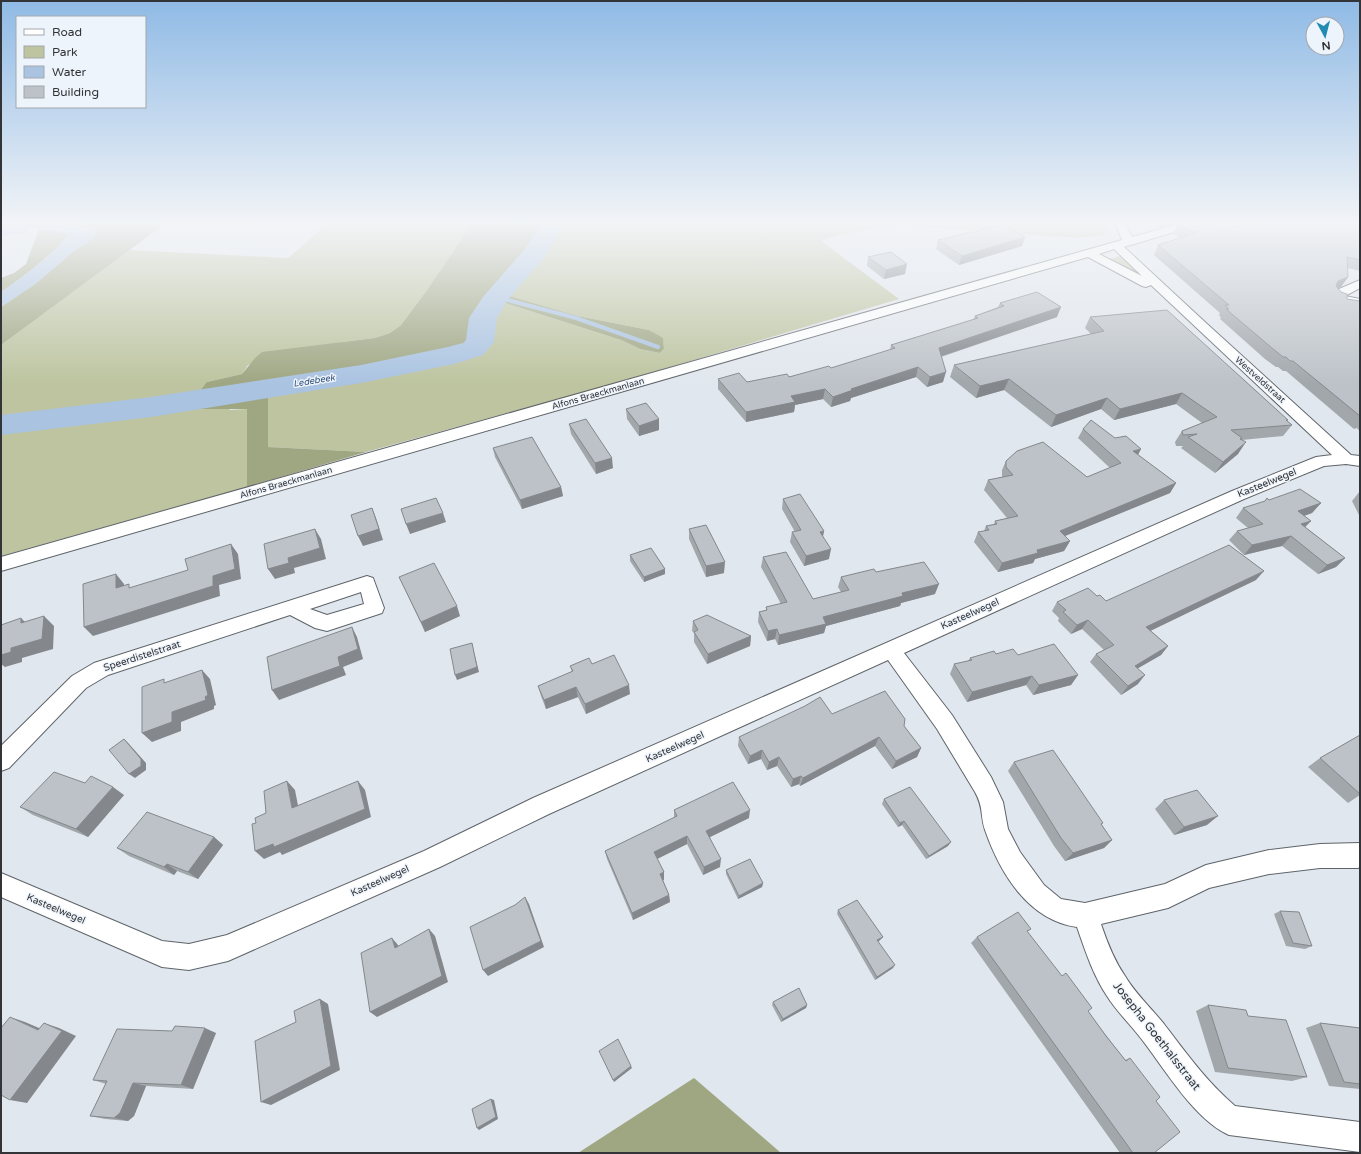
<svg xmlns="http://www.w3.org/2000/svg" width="1361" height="1154" viewBox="0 0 1361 1154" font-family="'Varela Round',sans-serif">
<rect width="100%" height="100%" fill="#e1e7ee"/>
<g fill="#bdc49f">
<path d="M329,223h139l3,2 -44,65 -26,35 -11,8 -15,5 -33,4 -94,23 -6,9 -35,8 23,28 17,-1v78l-246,69v-211l127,-95 160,8z"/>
<path d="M537,223h572l2,4 -8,8 -25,3 -168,-12 -33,1 -43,9 -13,5 78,58 -279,83 -254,70 -98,-5v-52l93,-17 128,-47 1,-12 9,-18 122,39 19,9 20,4 4,-4 -1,-10 -14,-9 -71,-14 -72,-21 54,-68h-14z"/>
<path d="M1119,256h4l23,23 -38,-19z"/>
</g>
<g fill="#9fa682">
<path d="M52,223h114l-165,122v-38l34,-23 40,-34 12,-7 9,-12 -21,-6z"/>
<path d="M468,223h69l9,4h14l-54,68 72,21 71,14 14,8 1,11 -4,4 -20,-4 -19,-9 -122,-39 -9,18 -1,12 -3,11 -10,10 -20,6 -62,14 -126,23v52l98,5 -119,35v-78h-48l1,-18 7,-9 35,-8 14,-17 6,-5 113,-14 15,-5 11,-8 26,-35 44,-65z"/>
<path d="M39,229l14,1 15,4c-11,18 -49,46 -67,58v-14l13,-5 12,-9z"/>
<path d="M694,1078l87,75h-203z"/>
</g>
<path fill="#aac3e1" d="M1,223c31,0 66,-4 95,7l-2,7 -7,6 -12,7 -40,34 -34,23v-15c18,-12 57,-40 67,-58l-15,-4 -23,-2 -5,5 -24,3z"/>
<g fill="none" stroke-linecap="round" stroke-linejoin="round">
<path stroke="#aac3e1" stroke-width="4" d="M496,297l80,21 82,29"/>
<path fill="#aac3e1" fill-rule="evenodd" d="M542,223h23l-22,36 -36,42 -10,17 -3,24 -11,13 -29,9 -93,19 -210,34 -150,18v-20l150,-18 210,-32 87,-18 15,-4 3,-3 3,-22 14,-21 41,-47z"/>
<defs>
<g id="minor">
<path d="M1115,223h10l7,14 51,-14h16l-1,2 -74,22 82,76 145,132 9,1v10l-14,-2 -22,2 -80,33 -340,154 48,62 39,62 12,25 5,27 12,23 24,33 17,14 24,4 80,-19 41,-19 63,-15 51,-6 40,-1v24l-2,1h-38l-51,6 -60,14 -41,20 -67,16c6,18 13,36 24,52 10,17 26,32 39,48 22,29 43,58 71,82l125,16v30l-131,-17c-34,-15 -63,-64 -86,-94 -11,-15 -26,-29 -36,-45 -14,-21 -22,-46 -30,-69 -49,-7 -77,-54 -92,-97 -5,-15 -1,-22 -10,-38l-38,-63 -49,-69 -339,154 -109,53 -203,90 -9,4 -39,9 -27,-3 -161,-70v-24l161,68 27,3 38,-9 197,-84 109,-53 699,-307 84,-34 16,-2 -181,-170 -5,2 -4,-1 -54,-29 -1087,314v-14l1121,-317zM1114,249l28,27 -43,-22z"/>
<path d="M1360,280v8l-15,8 15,3v8l-25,-6 -5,-6 2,-3z"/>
<path d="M367,576l6,2 11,30 -2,5 -55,18 -12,-3 -25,-13 -182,60 -22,13 -77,80 -8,3v-25l71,-70 22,-13zM361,592l3,12 -37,11 -17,-6z"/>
</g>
</defs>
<use href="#minor" stroke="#5e6469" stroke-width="2"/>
<use href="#minor" fill="#fff" fill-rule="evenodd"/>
</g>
<g fill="#a2a7ac">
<path d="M1150,223h30l-20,5z"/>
<path d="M1360,223v48l-12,-3v9l-7,10 -4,1 10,11 13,2v131l-3,-4 -3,1 -68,-58h-3l-5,-4h-2l-11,-8 -45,-40 1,-1 -2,-3 1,-2 -66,-58 4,-10 23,-7 -8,-4 4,-9 47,4z"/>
<path d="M972,233l53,4 -3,9 -63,19 -23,-16 2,-9z"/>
<path d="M868,257l37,17 -21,5 -17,-13z"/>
<path d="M1000,303l57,14 -116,40 2,25 -16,5 -11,-10 -65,21 -1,3 -19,6 -8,-8 -28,6 -1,7 -48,10 -28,-33v-10l29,3 42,-5 42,-9 59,-18 1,-5 82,-25 2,-4 23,-9z"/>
<path d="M1090,317l198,103 -1,1 5,4 -9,11 -41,4 -4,14 -23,19 -34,-25 2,-2h-7l-1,-4 7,-11 20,-8 -26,-19 -62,16 -13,-11 -50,18 -47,-37 -28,8 -26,-21 4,-12 137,-31 -6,-6z"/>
<path d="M626,409l33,21 -20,6 -12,-17z"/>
<path d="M569,424l44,44 -17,6 -25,-40z"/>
<path d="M1083,429l55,26 38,28 -6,10 -105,43 5,5 -6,10 -29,8 -2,4 -35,9 -24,-30 4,-10 6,-1 2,-5 8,-2 1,-3 12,-3 -23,-28 4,-10 14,-3v-7l4,-9 81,16 23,-9 -32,-30z"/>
<path d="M493,448l68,39 2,9 -41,13 -27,-52z"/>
<path d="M1360,491v26l-8,-16z"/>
<path d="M783,499l41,32 -1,5 6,23 -25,7 -14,-24 2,-10h3l-13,-23z"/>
<path d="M1269,500l52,3 -9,10 -8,3 7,5 -6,6 40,31 -9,9 -18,7 -36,-28 -38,9 -15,-15 8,-9 11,-3 -12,-10 7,-10z"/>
<path d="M689,529l35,44 -18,4 -17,-38z"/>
<path d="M630,555l35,14v5l-21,8 -14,-21z"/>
<path d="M763,557l50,42 28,-7 -3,-5 3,-10 35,-5 59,22 -34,9 -1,3 -74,20 -2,7 -46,12 -3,-6 -8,2 -9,-19 1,-10 7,-2v-3l15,-3 -20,-37z"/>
<path d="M399,577l61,39 -35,16z"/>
<path d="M1256,580l-106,50 18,16 -7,9 -23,13v16l-17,11 -31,-33 6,-8 8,-4 -22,-21 -11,5 -13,-13 1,-3 -7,-7 5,-9 40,-6 9,5z"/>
<path d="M693,621l58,15 -1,10 -43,18 -13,-22v-9l-2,-2z"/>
<path d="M996,654l22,1 60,20 -7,10 -38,10 -7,-10 -59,17 -17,-28 4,-10 14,-3 2,-3z"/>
<path d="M592,664l38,30 -44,20 -8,-17 -32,12 -5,-13 -3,-10 34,-14 -2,-6z"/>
<path d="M832,714l72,12 17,22 -4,9 -25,12 -17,-23 -75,40 -1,-2 -8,3 -14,-21 -10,4 -6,-11 -13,5 -10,-18 1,-9z"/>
<path d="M1360,735v60l-12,8 -40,-36 12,-9z"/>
<path d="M1014,762l87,62 11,16 -8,8 -39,13 -11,-15 -46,-75z"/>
<path d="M85,783l39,12 -36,42 -55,-22 -13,-8z"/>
<path d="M884,799l64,47 -22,13 -24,-34 -4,2 -16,-23z"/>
<path d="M1164,800l43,25 -33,10 -19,-26z"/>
<path d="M674,810l75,8 -39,19 10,30 -17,8 -16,-31 -30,15 7,13v8h-1l6,15 1,7 -37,18 -26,-61 -2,-8 69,-33z"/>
<path d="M214,837l9,8 -25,34 -21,-8 -3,4 -45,-19 -12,-8z"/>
<path d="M726,870l37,13 -1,4 -24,12 -12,-25z"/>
<path d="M838,910l45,27 -5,5 15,26 -18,12 -38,-66z"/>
<path d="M1280,911l32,35 -7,3 -19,-3 -12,-32z"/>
<path d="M1031,929l-4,3 98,128 5,-2 26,43 -2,52h-34l-149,-210 6,-6z"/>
<path d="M773,1002l34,3 -1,3 -25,14 -9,-17z"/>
<path d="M1208,1005l40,11 59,61 -15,4 -77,-9 -19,-61z"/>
<path d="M1320,1023l40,5v61l-31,-3 -23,-58z"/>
<path d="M172,1031l44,2 -23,56 -47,-3 -12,30 -6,5 -23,-2 -15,-3 16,-32 -13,-4z"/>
</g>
<g fill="#84888c">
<path d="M1163,223h17l-20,5z"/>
<path d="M1025,237l-3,9 -63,19 3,-9z"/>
<path d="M907,264l-2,10 -21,5 2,-9z"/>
<path d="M1348,277l-7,10 -10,4 7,-10z"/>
<path d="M1061,307l-4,10 -121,41 3,-10z"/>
<path d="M918,367l-2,10 -65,21 -1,3 -19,6 2,-10 18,-8z"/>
<path d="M946,372l-3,10 -16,5 3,-10z"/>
<path d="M1009,379l-5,11 -28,8 4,-12z"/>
<path d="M825,389l-2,10 -28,6 -1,7 -48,10v-10l45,-16z"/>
<path d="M1182,393l-6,11 -62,16 6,-11z"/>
<path d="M1107,398l-6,11 -50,18 5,-12z"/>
<path d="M659,419v11l-20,6v-10z"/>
<path d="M1246,442l-8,12 -23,19 8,-11z"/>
<path d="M1141,449l-5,10 -3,-8z"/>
<path d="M612,458l1,10 -17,6 -1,-11z"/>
<path d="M1176,483l-6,10 -115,47 5,-9z"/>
<path d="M561,487l2,9 -41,13 -2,-9z"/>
<path d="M1321,503l-9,10 -23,8 9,-10z"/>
<path d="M372,508l4,10 7,22 -20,6 -5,-10z"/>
<path d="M443,513l3,9 -36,12 -4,-10z"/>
<path d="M1311,521l-9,9 -1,-6z"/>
<path d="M315,529l6,10 5,20 -32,9 1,5 -20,6 -7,-10 20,-11z"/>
<path d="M824,531l-2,10 -2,-9z"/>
<path d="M1291,536l-9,10 -38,9 8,-10z"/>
<path d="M1070,541l-6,10 -29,8 -2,4 -35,9 4,-9 35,-13z"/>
<path d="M231,544l7,10 3,25 -22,6 1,11 -127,40 -9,-9 129,-51z"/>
<path d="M831,549l-2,10 -25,7 2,-10z"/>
<path d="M1345,558l-9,9 -18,7 9,-9z"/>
<path d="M725,562l-1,11 -18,4v-11z"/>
<path d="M665,569v5l-21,8v-5z"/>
<path d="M1264,571l-8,9 -116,56 6,-9z"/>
<path d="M116,574l8,10v14l-8,-10z"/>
<path d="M939,584l-4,10 -34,9 -1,3 -74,20 -2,7 -46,12 1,-10 44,-18 79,-24z"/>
<path d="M457,606l3,10 -35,16 -4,-10z"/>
<path d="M44,616l10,10 -1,23 -31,9v4l-17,5 -4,-3v-9l10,-7z"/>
<path d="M21,618l11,11 -11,-6z"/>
<path d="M1088,620l-6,9 -11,5 6,-9z"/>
<path d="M352,627l5,10 6,22 -20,8 3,8 -67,25 -7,-10 66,-33z"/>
<path d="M777,629l-2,10 -8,2 1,-10z"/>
<path d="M751,636l-1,10 -43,18 1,-10z"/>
<path d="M472,643l1,5 6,24 -22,8 -2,-5z"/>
<path d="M1168,646l-7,9 -33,19 7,-8z"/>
<path d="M202,670l8,9 6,26 -2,1v3l-33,13v9l-29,11 -10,-9 30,-21z"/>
<path d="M1078,675l-7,10 -38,10 6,-10z"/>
<path d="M1145,675l-7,9 -17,11 7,-9z"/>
<path d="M1032,676l-6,9 -59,17 5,-10z"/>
<path d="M629,685l1,9 -44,20 -1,-10z"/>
<path d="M576,687l2,10 -32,12 -2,-9z"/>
<path d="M879,737l-4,9 -75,40 3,-8z"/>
<path d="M124,739l5,5 17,19v7l-11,8 -6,-4z"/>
<path d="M921,748l-4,9 -25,12 4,-8z"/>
<path d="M762,750l-1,9 -13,5 2,-8z"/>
<path d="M779,757l-2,9 -10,4 2,-8z"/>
<path d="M801,776l-2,8 -8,3 2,-8z"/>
<path d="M287,781l8,9 5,26 -8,-8z"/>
<path d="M358,781l7,9 6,27 -89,38 -2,-3 -16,7 -9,-8z"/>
<path d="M113,787l11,8 -36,42 -12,-8z"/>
<path d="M750,810l-1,8 -43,21v-8z"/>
<path d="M1218,816l-11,9 -33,10 10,-8z"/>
<path d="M904,821l-2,4 -4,2 2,-4z"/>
<path d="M687,836v8l-32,16 -1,-8z"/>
<path d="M214,837l9,8 -25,34 -10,-7z"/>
<path d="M1112,840l-8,8 -39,13 8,-8z"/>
<path d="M951,842l-3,4 -22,13 3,-3z"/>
<path d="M721,859l-1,8 -17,8 1,-8z"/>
<path d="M167,864l10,7 -3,4 -10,-8z"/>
<path d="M664,872v8l-3,1 -1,-7z"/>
<path d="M763,883l-1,4 -24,12 1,-3z"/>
<path d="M669,895l1,7 -37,18 -1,-7z"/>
<path d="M525,897l4,7 15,43 -56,29 -5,-6z"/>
<path d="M429,929l6,7 13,46 -71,35 -7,-5z"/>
<path d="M883,937l-3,3 -5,4 2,-4z"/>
<path d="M392,938l6,7 3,10 -6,-7z"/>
<path d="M895,965l-2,3 -18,12 2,-3z"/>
<path d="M320,999l8,5 12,66 -69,35 -10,-3z"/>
<path d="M807,1005l-1,3 -25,14 2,-3z"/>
<path d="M10,1017l15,5 28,12 -15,-4z"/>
<path d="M44,1023l15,5 17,8 -49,67 -17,-3z"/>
<path d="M205,1028l11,5 -23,56 -12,-4z"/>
<path d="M631,1066l1,2 -18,14 -1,-2z"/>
<path d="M133,1083l13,3 -12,30 -6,5 -14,-3z"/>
<path d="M491,1099l3,1 4,19 -19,11 -2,-2z"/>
</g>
<g fill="#bcc2c8" stroke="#84888c">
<path d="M1184,223h28l12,6 20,-6h116v37l-13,-3 1,20 -10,4 -2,5 5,6 6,2v5l13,2v115l-67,-55h-3l-4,-4h-3l-11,-9 -46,-39h3l-4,-4h4l-71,-60 37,-12 -18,-8z"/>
<path d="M1003,224l22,13 -63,19 -24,-16 33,-8 1,1z"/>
<path d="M891,252l16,12 -21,6 -18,-13z"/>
<path d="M1037,292l24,15 -122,41 7,24 -16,5 -12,-10 -67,22 2,1 -20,7 -8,-8 -34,7 4,6 -49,10 -28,-33 21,-6 8,9 40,-8 2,3 40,-11 2,2 64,-20 -4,-3 87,-27 -3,-2 29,-10 -4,-3z"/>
<path d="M1167,310l121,110h-2l6,5 -61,5 11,8 -2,1 6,3 -23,20 -35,-25 9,-3 -14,1 -1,-4 35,-14 -35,-24 -62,16 -13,-11 -51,17 -47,-36 -29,7 -26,-21 150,-34 -14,-14z"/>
<path d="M646,403l13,16 -20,7 -13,-17z"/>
<path d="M586,419l26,39 -17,5 -26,-39z"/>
<path d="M1091,420l24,18 11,-2 15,13 -8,2 43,32 -116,48 10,10 -33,9 1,3 -36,10 -24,-31 11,-2 -3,-4 11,-2 -2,-3 23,-5 -30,-36 25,-5 -7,-8v-6l11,-10 26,-9 44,35 34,-14 -38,-34z"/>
<path d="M532,437l29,50 -41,13 -27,-52z"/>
<path d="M1300,489l21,14 -23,8 13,10 -10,3 44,34 -18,7 -36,-29 -39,9 -15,-14 26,-7 -20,-16 22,-7 2,-3 2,2z"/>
<path d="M800,494l24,37 -4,1 11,17 -25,7 -14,-24 9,-2 -18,-31z"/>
<path d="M436,498l7,15 -37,11 -5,-15z"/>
<path d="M372,508l7,21 -21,7 -7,-21z"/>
<path d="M706,525l19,37 -19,4 -17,-37z"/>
<path d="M315,529l5,19 -32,10 1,5 -21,6 -4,-25z"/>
<path d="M231,544l4,25 -22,7v10l-129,41 -1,-43 33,-10v14l13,-4v4l59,-18 -3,-11z"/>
<path d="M1229,545l35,26 -118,56 22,19 -33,20 10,9 -17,11 -32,-32 18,-9 -26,-25 -11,5 -14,-13 3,-2 -9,-8 31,-14 9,8 3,-1 6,6z"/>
<path d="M651,548l14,21 -21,8 -14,-22z"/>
<path d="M786,552l27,47 36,-9 -8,-13 33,-8 2,3 48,-10 15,22 -37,9 1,3 -80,21 3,7 -47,11 -2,-6 -9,2 -9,-19 8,-2 -1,-3 21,-5 -24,-45z"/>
<path d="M434,563l23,43 -36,16 -22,-45z"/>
<path d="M707,615l44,21 -43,18 -14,-22 4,-2 -5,-9z"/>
<path d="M44,616l-2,23 -31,9v4l-10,3v-30l20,-7v5z"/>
<path d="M352,627l6,22 -20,8 2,9 -68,24 -5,-33z"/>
<path d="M472,643l5,24 -22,8 -5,-26z"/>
<path d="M1054,644l24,31 -39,10 -7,-9 -60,16 -18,-28 18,-4 -2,-2 24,-7 2,3 17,-5 5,6z"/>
<path d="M614,655l15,30 -44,19 -9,-17 -32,13 -6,-14 35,-15 -3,-5 19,-8 3,6z"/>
<path d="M202,670l6,25 -3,2 1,3 -34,12v10l-30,11v-46l22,-8v4z"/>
<path d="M885,691l20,28 -1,7 17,22 -25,13 -17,-24 -76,41 -2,-2 -8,3 -14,-22 -10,5 -7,-12 -12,6 -11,-19 66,-31 15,-9 12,17z"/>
<path d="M1360,735v59l-40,-36z"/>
<path d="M124,739l17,20v7l-12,8 -20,-24z"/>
<path d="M1053,750l50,73 -2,1 11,16 -39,13 -12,-15 -47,-76z"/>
<path d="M54,772l31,11 6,-7 22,11 -37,42 -56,-22z"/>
<path d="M287,781l5,27 66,-27 7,28 -91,38 -1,-3 -18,7 -3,-27 4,-1 -1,-5 11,-5 -2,-22z"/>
<path d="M733,782l17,28 -44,21 15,28 -17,8 -17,-31 -33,16 10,20 -4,2 9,21 -37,18 -27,-62 72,-35 -3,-6z"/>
<path d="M910,787l41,55 -22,14 -25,-35 -4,2 -16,-24z"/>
<path d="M1197,790l21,26 -34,11 -20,-27z"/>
<path d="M147,812l67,25 -26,35 -21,-8 -3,3 -47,-19z"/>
<path d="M750,859l13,24 -24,13 -13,-26z"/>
<path d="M525,897l16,44 -58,29 -13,-43 45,-22z"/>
<path d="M857,900l26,37 -6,3 18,25 -18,12 -39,-67z"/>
<path d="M1280,911l19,1 13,34 -19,-3z"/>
<path d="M1018,912l13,17 -4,2 35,45 4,-3 26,35 -4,3 18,25 20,25 4,-3 30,39 -4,4 24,31 -26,21h-21l-156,-216z"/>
<path d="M429,929l13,47 -72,36 -9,-59 31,-15 3,10z"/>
<path d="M799,988l8,17 -24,14 -10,-17z"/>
<path d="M320,999l11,67 -70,36 -6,-61 41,-19 -2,-11z"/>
<path d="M1208,1005l38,5 2,6 38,4 21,57 -79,-9z"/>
<path d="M10,1017l28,13 6,-7 18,8 -52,69 -9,-5v-67z"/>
<path d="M1320,1023l40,5v56l-16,-2z"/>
<path d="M175,1026l30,2 -24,57 -48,-2 -13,30 -6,5 -24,-2 17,-35 -14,-1 24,-51 55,2z"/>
<path d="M618,1039l13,27 -18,14 -14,-29z"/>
<path d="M491,1099l5,18 -19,11 -5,-19z"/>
</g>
<linearGradient id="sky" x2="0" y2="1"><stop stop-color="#8fbae5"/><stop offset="0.58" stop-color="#f2f4f7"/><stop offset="1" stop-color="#f2f4f7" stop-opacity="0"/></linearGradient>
<rect width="1361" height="384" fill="url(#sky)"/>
<g text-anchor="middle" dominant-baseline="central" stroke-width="3" stroke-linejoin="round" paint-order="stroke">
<g font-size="9" fill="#323437" stroke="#eef4fb">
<text transform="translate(1260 380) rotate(42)">Westveldstraat</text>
<text transform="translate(598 394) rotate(-16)">Alfons Braeckmanlaan</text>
<text transform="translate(286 483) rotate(-16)">Alfons Braeckmanlaan</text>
</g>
<g font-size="9" font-style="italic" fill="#294b75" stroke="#eef4fb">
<text transform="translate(314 381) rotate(-9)">Ledebeek</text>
</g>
<g font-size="10" fill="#323437" stroke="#eef4fb">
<text transform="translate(1267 483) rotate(-22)">Kasteelwegel</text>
<text transform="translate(970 614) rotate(-24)">Kasteelwegel</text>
<text transform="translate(142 656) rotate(-18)">Speerdistelstraat</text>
<text transform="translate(675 747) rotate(-24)">Kasteelwegel</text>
<text transform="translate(380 881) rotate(-24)">Kasteelwegel</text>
<text transform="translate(56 909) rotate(23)">Kasteelwegel</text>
</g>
<g font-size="12" fill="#323437" stroke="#eef4fb">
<text transform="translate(1157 1036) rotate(52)">Josepha Goethalsstraat</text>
</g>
</g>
<rect width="1361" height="1154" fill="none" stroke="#323437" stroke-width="4"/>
<rect x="16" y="16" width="130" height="92" fill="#eef4fb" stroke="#a3a7ad"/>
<rect x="24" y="29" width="20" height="6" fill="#ffffff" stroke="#a3a7ad"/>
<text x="52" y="36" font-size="12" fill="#323437">Road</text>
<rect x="24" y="46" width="20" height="12" fill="#bdc49f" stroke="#a3a7ad"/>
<text x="52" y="56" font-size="12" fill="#323437">Park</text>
<rect x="24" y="66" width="20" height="12" fill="#aac3e1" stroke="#a3a7ad"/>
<text x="52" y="76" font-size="12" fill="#323437">Water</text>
<rect x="24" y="86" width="20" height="12" fill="#bcc2c8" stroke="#a3a7ad"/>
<text x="52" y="96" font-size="12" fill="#323437">Building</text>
<g transform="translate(1325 36) rotate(173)"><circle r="19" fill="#eef4fb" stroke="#a3a7ad"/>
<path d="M0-3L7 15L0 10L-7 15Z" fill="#218bb2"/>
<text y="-6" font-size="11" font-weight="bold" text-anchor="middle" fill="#323437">N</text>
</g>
</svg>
